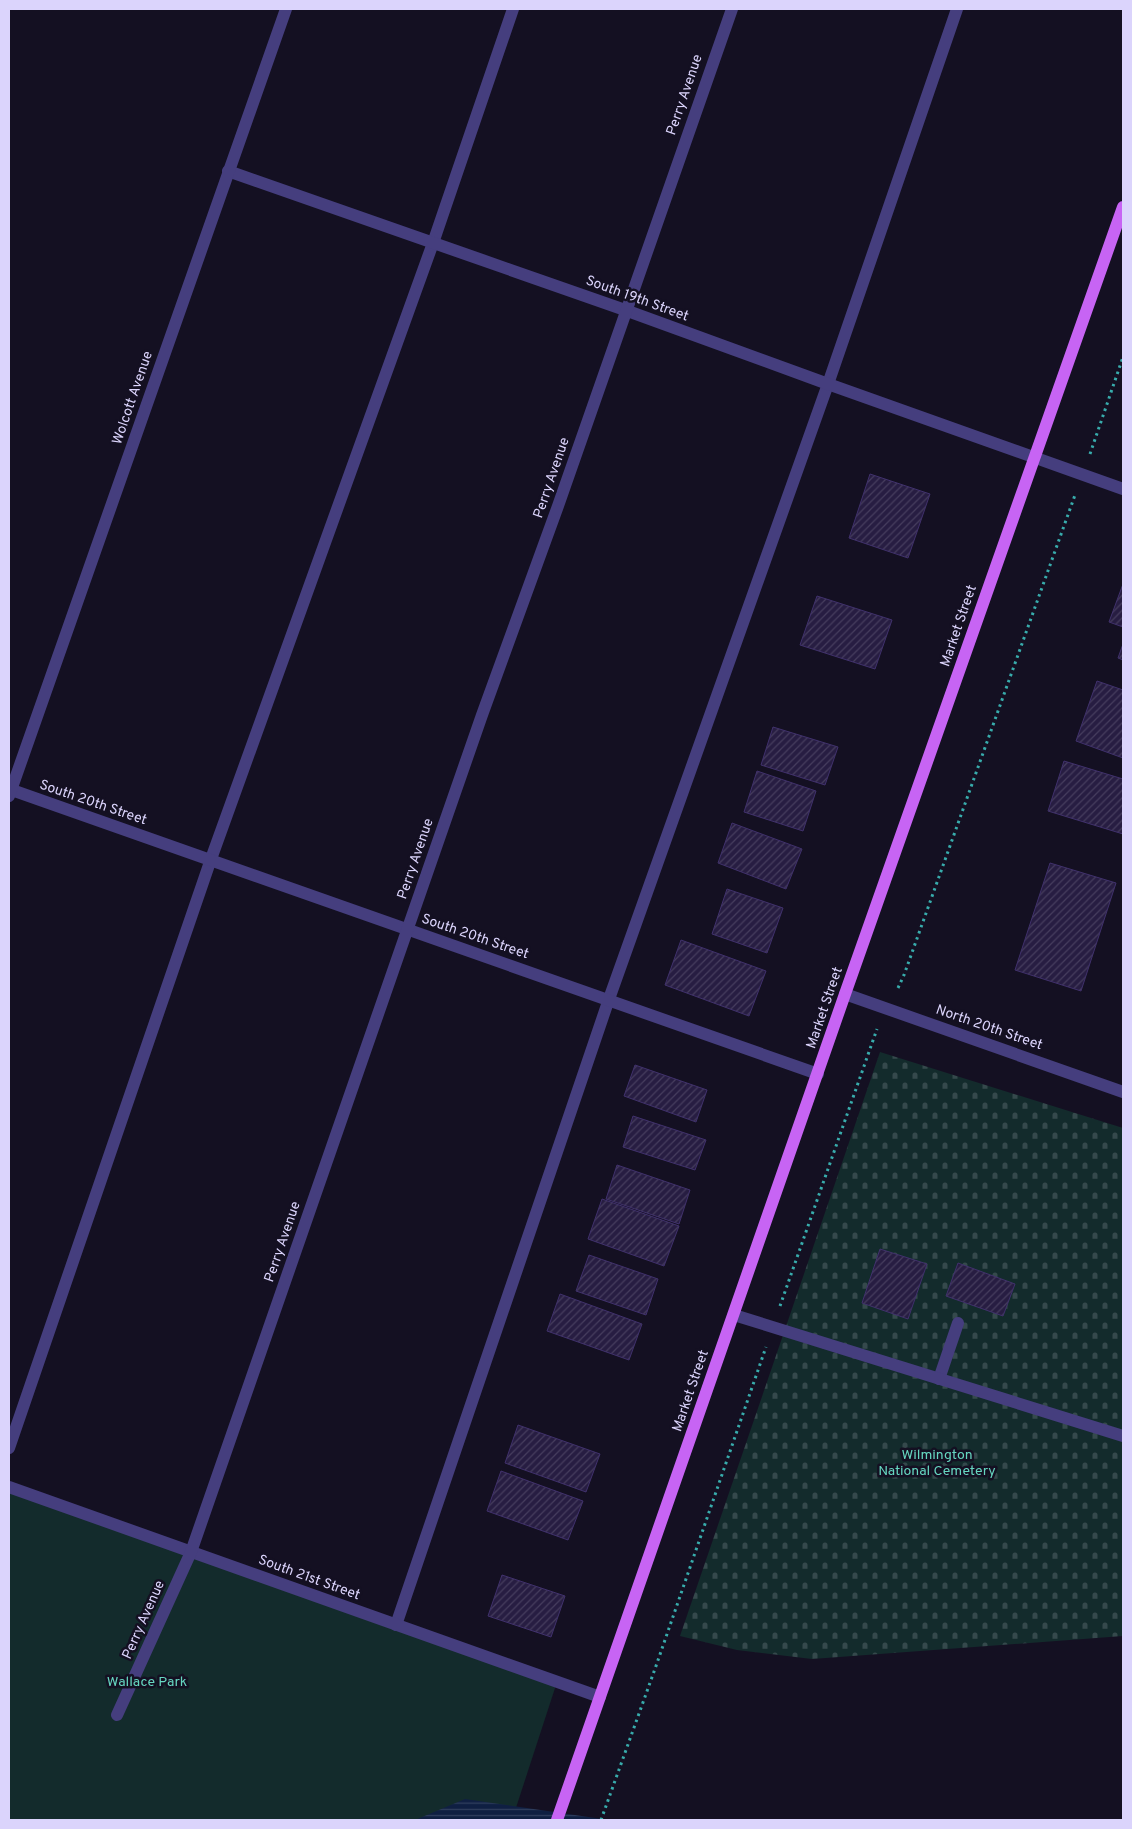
<svg xmlns="http://www.w3.org/2000/svg" width="1132" height="1829" viewBox="0 0 1132 1829" font-family="Overpass,sans-serif">
<defs>
<pattern id="cemetery-stones" width="16" height="16" patternUnits="userSpaceOnUse" patternTransform="scale(1.25)"><rect width="16" height="16" fill="#132b2c"/><path d="M2 7V4a2 2 0 0 1 4 0v3zM10 15v-3a2 2 0 0 1 4 0v3z" fill="#35494c"/></pattern>
<pattern id="water-rules" width="6" height="5" patternUnits="userSpaceOnUse" patternTransform="scale(1.25)"><rect width="6" height="5" fill="#0f1f42"/><path d="M0 2.5h6" fill="none" stroke="#313f5e"/></pattern>
<pattern id="building-hatch" width="6" height="6" patternUnits="userSpaceOnUse" patternTransform="scale(1.25)"><rect width="6" height="6" fill="#271d42"/><path d="M-1 1l2-2M0 6l6-6M5 7l2-2" fill="none" stroke="#463d5e"/></pattern>
</defs>
<rect width="100%" height="100%" fill="#141022"/>
<path fill="#132b2c" d="M9,1487l548,195 -45,138h-503z"/>
<path fill="url(#cemetery-stones)" d="M880,1052l243,76v508l-311,23 -75,-9 -57,-14z"/>
<path fill="url(#water-rules)" d="M465,1799l144,21h-194z"/>
<g fill="url(#building-hatch)" stroke="#40316c">
<path d="M870,474l60,20 -22,64 -59,-20z"/>
<path d="M1123,584v43l-14,-5z"/>
<path d="M817,596l75,24 -17,49 -75,-24z"/>
<path d="M1123,644v16l-5,-2z"/>
<path d="M1097,681l26,9v68l-47,-17z"/>
<path d="M773,727l65,20 -13,38 -64,-20z"/>
<path d="M1064,761l59,18v55l-75,-23z"/>
<path d="M757,771l59,20 -13,40 -59,-19z"/>
<path d="M732,823l70,26 -16,40 -68,-26z"/>
<path d="M1050,863l66,20 -35,108 -66,-21z"/>
<path d="M727,889l56,19 -16,45 -55,-19z"/>
<path d="M681,940l85,31 -17,45 -84,-31z"/>
<path d="M635,1065l72,25 -11,32 -72,-26z"/>
<path d="M633,1116l73,24 -11,30 -72,-23z"/>
<path d="M617,1165l73,25 -11,34 -73,-25z"/>
<path d="M602,1199l77,27 -15,40 -76,-27z"/>
<path d="M880,1249l47,15 -19,55 -46,-16z"/>
<path d="M589,1255l69,24 -12,36 -70,-24z"/>
<path d="M958,1263l57,21 -12,32 -57,-20z"/>
<path d="M560,1294l82,30 -13,36 -82,-29z"/>
<path d="M518,1425l82,29 -14,38 -81,-29z"/>
<path d="M501,1471l82,30 -15,39 -81,-29z"/>
<path d="M502,1575l63,21 -14,41 -63,-21z"/>
</g>
<g fill="none" stroke-linecap="round" stroke-linejoin="round">
<g stroke="#38acac" stroke-width="3" stroke-dasharray="2.5 4" stroke-linecap="butt">
<path d="M1090,454l33,-97"/>
<path d="M898,988l6,-13 171,-480"/>
<path d="M780,1306l97,-277"/>
<path d="M601,1820l55,-154 110,-319"/>
</g>
<g stroke="#453e7e" stroke-width="12">
<path d="M939,1379l19,-56"/>
<path d="M9,1448l202,-589 222,-616 80,-234"/>
<path d="M396,1625l213,-626 219,-615 129,-375"/>
</g>
<g stroke="#453e7e" stroke-width="12">
<path d="M228,171l397,139 203,74 295,105"/>
<path d="M9,789l809,285"/>
<path d="M9,796l277,-787"/>
<path d="M845,994l278,98"/>
<path d="M734,1315l389,121"/>
<path d="M9,1487l591,210"/>
<path d="M117,1715l74,-163 291,-837 76,-209 174,-497"/>
</g>
<path stroke="#c764f4" stroke-width="12" d="M557,1820l288,-826 278,-787"/>
</g>
<g text-anchor="middle" dominant-baseline="central" stroke-width="5" stroke-linejoin="round" paint-order="stroke">
<g font-size="14" fill="#dbd4fc" stroke="#141022">
<text transform="translate(685 95) rotate(-71)">Perry Avenue</text>
<text transform="translate(637 299) rotate(20)">South 19th Street</text>
<text transform="translate(133 398) rotate(-71)">Wolcott Avenue</text>
<text transform="translate(552 478) rotate(-71)">Perry Avenue</text>
<text transform="translate(959 626) rotate(-71)">Market Street</text>
<text transform="translate(93 803) rotate(19)">South 20th Street</text>
<text transform="translate(416 859) rotate(-71)">Perry Avenue</text>
<text transform="translate(475 937) rotate(19)">South 20th Street</text>
<text transform="translate(825 1008) rotate(-71)">Market Street</text>
<text transform="translate(989 1028) rotate(19)">North 20th Street</text>
<text transform="translate(283 1242) rotate(-71)">Perry Avenue</text>
<text transform="translate(691 1391) rotate(-71)">Market Street</text>
<text transform="translate(309 1578) rotate(20)">South 21st Street</text>
<text transform="translate(144 1620) rotate(-66)">Perry Avenue</text>
</g>
<g font-size="14" fill="#66d7c1" stroke="#141022">
<text x="937" y="1455">Wilmington<tspan x="937" dy="16">National Cemetery</tspan></text>
<text x="147" y="1682">Wallace Park</text>
</g>
</g>
<rect width="1132" height="1829" fill="none" stroke="#dbd4fc" stroke-width="20"/>
</svg>
